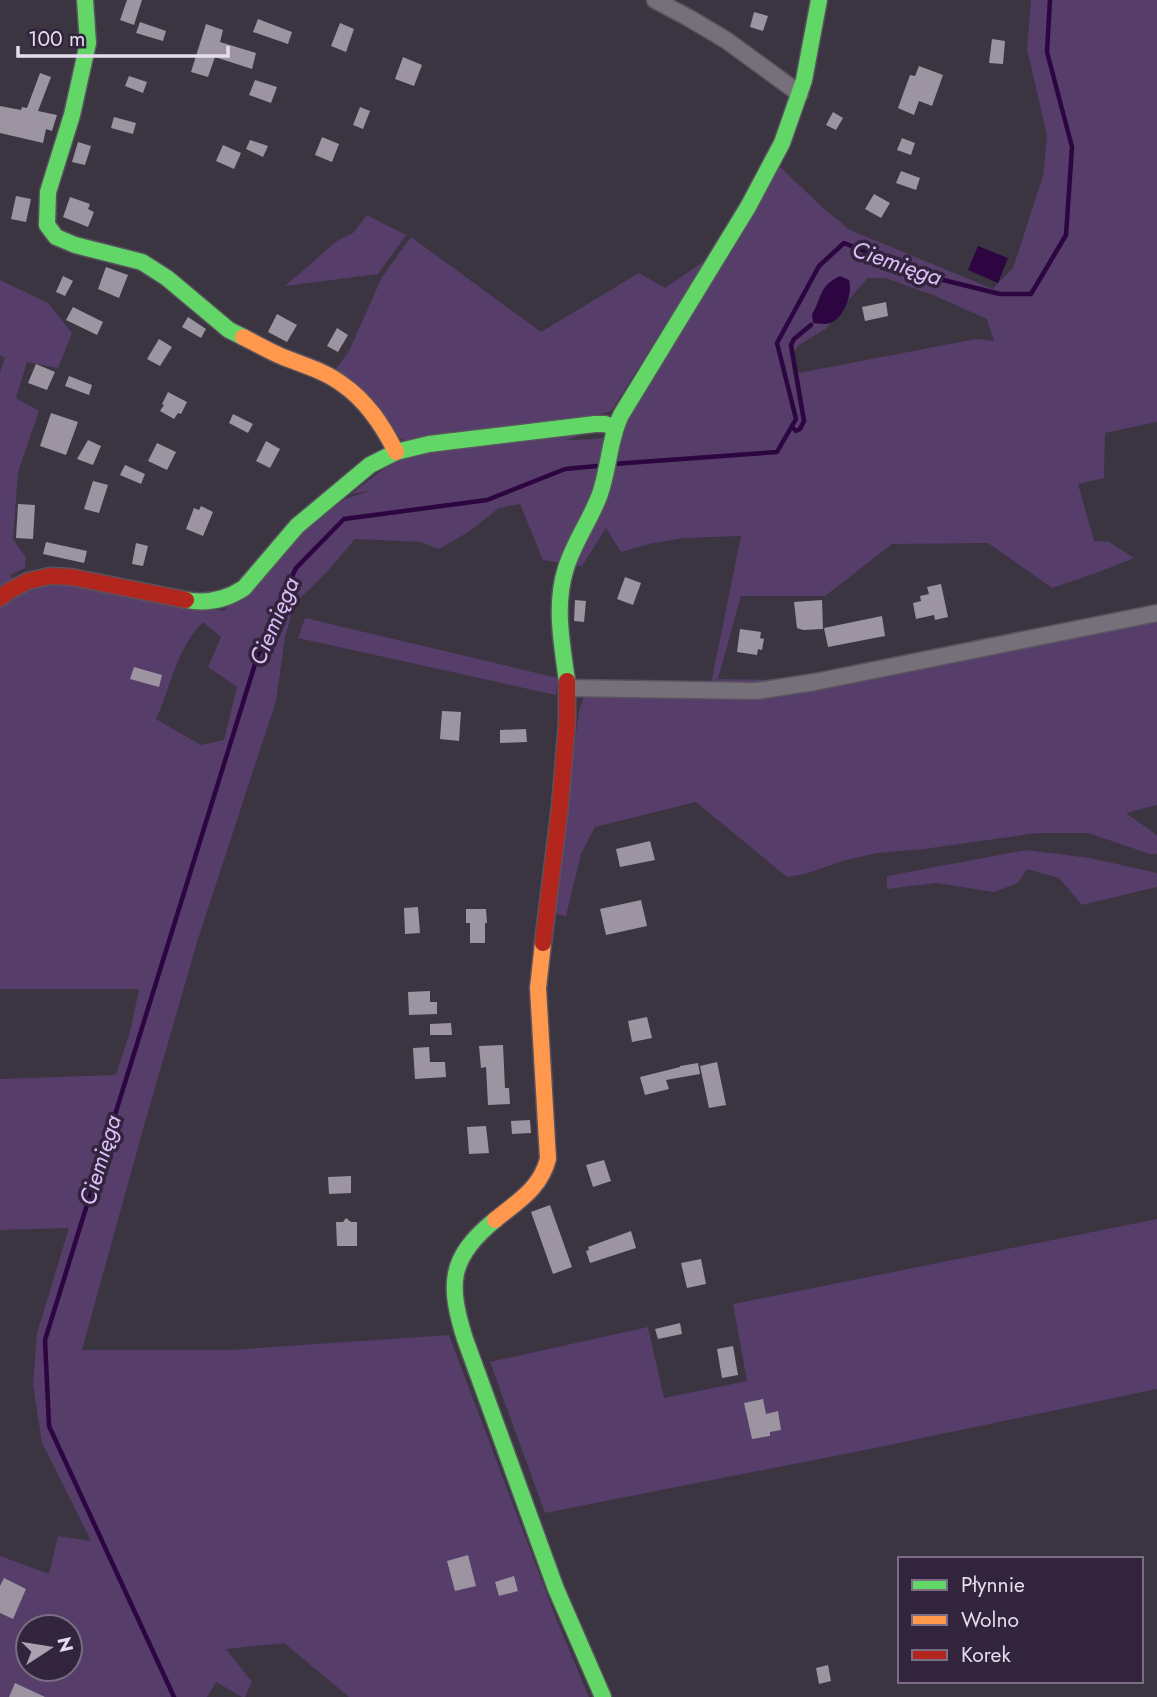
<svg xmlns="http://www.w3.org/2000/svg" width="1157" height="1697" viewBox="0 0 1157 1697" font-family="Jost,sans-serif">
<rect width="100%" height="100%" fill="#3b3441"/>
<g fill="#563d6a" fill-rule="evenodd">
<path d="M1031,0h126v422l-52,11 -1,45 -26,6 16,57 15,1 25,16 -35,14 -47,16 -64,-45 -96,1 -67,52h-84l-23,83 56,1 383,-61v186l-31,8 31,22v19h-7l-62,-21h-51l-113,16 -47,4 -31,7 -41,14 -18,3 -91,-75 -101,25 -14,27 -15,62 -13,-3 26,-203 5,-13 124,1 33,-162 -57,2 -31,5 -32,9 -15,-24 -24,38 -39,-6 -23,-56 -21,4 -29,23 -31,18 -18,-7 -66,-3 -28,33 -32,31 -10,34 -9,64 -78,238 -56,194 -60,217h147l220,-15 108,286 32,76h-240l-65,-54 -58,6 26,33 -7,15h-3l-26,-15 -9,15h-207v-141l49,18 9,-38 33,5 -49,-98 -9,-58 4,-52 32,-105 -69,2v-151l116,-4 15,-47 8,-39h-139v-616l5,-15 -5,-3v-75l48,23 24,30 -14,35 -31,-6 -11,36 23,13 -21,61 -5,67 13,19 -1,10 -15,7 9,14 22,-9 183,31 76,-76 45,-36 24,-8 -18,3 51,-39 196,-26 -32,11 29,-1 25,-4 157,-271 45,43 28,23 143,59 5,-6 15,-15 30,-92 4,-41 -20,-86zM868,278h17l48,17 54,24 7,22 -18,-2 -183,35 -1,-20 7,-9 28,-17 14,-20zM203,622l18,15 -13,30 29,20 -13,53 -23,5 -45,-26c16,-34 19,-68 47,-97zM28,1627h42v42h-42z"/>
<path d="M367,215l39,20 -28,39 -93,12 52,-45 16,-8z"/>
<path d="M411,237l130,95 98,-59 26,15 41,-28 -95,151 -18,5 -185,26 -10,-5 -63,-67 14,-19 33,-74z"/>
<path d="M305,618l253,60 -2,17 -258,-57z"/>
<path d="M1026,850l64,8 67,15v14l-75,18 -23,-27 -32,-9 -9,14 -24,9 -58,-9 -49,6v-13z"/>
<path d="M1157,1219v170l-287,60 -325,64 -55,-151 158,-35 16,71 83,-17 -14,-77z"/>
</g>
<g fill="#2c0541">
<path d="M978,246l30,12 -10,25 -30,-13z"/>
<path d="M840,276l9,4c4,13 -5,39 -19,43 -6,2 -12,0 -17,0l-1,-9c10,-15 6,-28 28,-38z"/>
</g>
<g fill="none" stroke-linecap="round" stroke-linejoin="round">
<g stroke="#2c0541" stroke-width="4.5">
<path d="M792,427l4,4 4,-2 4,-8 -13,-76 3,-6 17,-14"/>
<path d="M613,464l164,-12 19,-33 -19,-76 42,-77 25,-23 83,33 73,18h31l35,-59 6,-88 -25,-95 3,-52"/>
<path d="M174,1697l-125,-271 -4,-86 211,-679 16,-43 24,-50 48,-49 143,-19 78,-31 32,-3"/>
</g>
</g>
<g fill="#9c95a1">
<path d="M127,0h15l-8,25 -14,-5z"/>
<path d="M754,12l14,4 -5,15 -13,-4z"/>
<path d="M258,19l34,13 -4,12 -35,-12z"/>
<path d="M140,22l26,9 -3,10 -27,-8z"/>
<path d="M340,23l14,6 -8,23 -15,-6z"/>
<path d="M206,24l17,6 -3,12 36,11 -4,16 -37,-12 -7,20 -17,-5z"/>
<path d="M992,39l13,2 -2,23 -14,-1z"/>
<path d="M403,57l19,8 -8,21 -19,-7z"/>
<path d="M919,66l24,9 -11,31 -13,-5 -5,14 -16,-7 12,-33 5,1z"/>
<path d="M40,73l11,4 -13,34 19,4 -5,16 -6,-2 -3,14 -43,-10v-27l21,4 1,-3 5,1z"/>
<path d="M129,76l18,6 -4,11 -18,-7z"/>
<path d="M255,80l22,7 -6,16 -22,-8z"/>
<path d="M360,107l10,4 -7,18 -10,-4z"/>
<path d="M833,112l10,6 -7,12 -10,-5z"/>
<path d="M114,117l22,6 -3,11 -22,-6z"/>
<path d="M322,137l17,7 -7,18 -17,-7z"/>
<path d="M902,138l13,5 -4,12 -14,-5z"/>
<path d="M250,140l18,6 -5,11 -17,-8z"/>
<path d="M78,142l13,4 -6,19 -13,-3z"/>
<path d="M223,145l18,8 -7,16 -18,-8z"/>
<path d="M901,171l19,7 -4,12 -20,-7z"/>
<path d="M874,194l16,9 -9,15 -16,-9z"/>
<path d="M16,196l15,3 -5,23 -15,-3z"/>
<path d="M70,197l20,7 -2,5 6,3 -6,15 -25,-10z"/>
<path d="M106,267l22,8 -9,23 -21,-9z"/>
<path d="M63,276l10,5 -8,15 -9,-4z"/>
<path d="M886,302l2,14 -23,5 -3,-14z"/>
<path d="M73,307l30,15 -6,13 -31,-15z"/>
<path d="M277,314l20,11 -10,17 -19,-10z"/>
<path d="M188,317l18,12 -5,9 -19,-11z"/>
<path d="M337,328l11,7 -10,17 -11,-6z"/>
<path d="M159,339l13,8 -12,19 -13,-7z"/>
<path d="M36,364l19,8 -8,18 -19,-7z"/>
<path d="M69,376l23,9 -3,10 -24,-9z"/>
<path d="M168,392l19,10 -6,12 -3,-1 -4,6 -14,-8 4,-6 -2,-1z"/>
<path d="M51,413l27,9 -12,33 -26,-9z"/>
<path d="M233,414l20,10 -5,9 -19,-10z"/>
<path d="M88,440l13,6 -8,19 -16,-6z"/>
<path d="M266,441l14,8 -10,19 -14,-7z"/>
<path d="M157,443l19,9 -9,18 -19,-9z"/>
<path d="M125,465l20,9 -4,10 -21,-9z"/>
<path d="M93,481l15,4 -9,28 -15,-4z"/>
<path d="M18,504l17,1 -2,34 -17,-1z"/>
<path d="M201,506l12,6 -10,24 -17,-7 8,-21 5,2z"/>
<path d="M46,542l41,9 -3,12 -41,-9z"/>
<path d="M136,543l12,3 -5,20 -11,-2z"/>
<path d="M625,577l16,6 -8,22 -16,-6z"/>
<path d="M941,584l7,33 -13,3 -1,-5 -18,4 -3,-16 8,-2 -1,-5 9,-2 -2,-7z"/>
<path d="M575,600l11,1 -2,21 -10,-1z"/>
<path d="M822,600l1,29 -20,1 -6,-2 -3,-26z"/>
<path d="M882,616l3,20 -57,11 -4,-19z"/>
<path d="M740,629l21,3 -1,6 4,1 -2,11 -4,-1 -1,6 -20,-3z"/>
<path d="M134,667l28,8 -3,12 -29,-8z"/>
<path d="M442,711l19,1 -2,29 -19,-2z"/>
<path d="M526,729l1,13 -27,1v-13z"/>
<path d="M650,841l5,19 -35,7 -4,-18z"/>
<path d="M641,900l6,26 -41,9 -6,-26z"/>
<path d="M418,907l2,26 -15,1 -1,-26z"/>
<path d="M466,909h20l1,14h-2v20h-15v-20h-4z"/>
<path d="M430,991v11h7v12l-28,1 -1,-23z"/>
<path d="M647,1017l5,21 -20,4 -4,-21z"/>
<path d="M451,1023l1,12h-22v-11z"/>
<path d="M503,1045l2,43h4l1,16 -22,1 -2,-38 -5,1 -2,-22z"/>
<path d="M429,1047l1,15h15l1,15 -31,2 -2,-31z"/>
<path d="M717,1062l9,43 -17,3 -9,-42z"/>
<path d="M698,1063l2,11 -34,6 3,9 -24,6 -5,-18 40,-10v-1z"/>
<path d="M530,1120l1,13 -19,1 -1,-13z"/>
<path d="M486,1126l3,27 -20,1 -2,-27z"/>
<path d="M604,1160l7,21 -18,6 -7,-22z"/>
<path d="M351,1176v17l-22,1 -1,-17z"/>
<path d="M550,1205l22,62 -19,7 -22,-62z"/>
<path d="M346,1218l5,4h6v24h-20l-1,-24h7z"/>
<path d="M631,1231l5,17 -46,15 -4,-12 3,-1 -1,-3z"/>
<path d="M701,1259l5,25 -19,4 -6,-25z"/>
<path d="M680,1323l2,11 -24,5 -3,-10z"/>
<path d="M733,1346l5,29 -16,3 -5,-29z"/>
<path d="M763,1399l3,15 12,-3 3,19 -11,2v4l-18,3 -8,-36z"/>
<path d="M468,1555l8,31 -21,5 -8,-30z"/>
<path d="M514,1576l4,15 -19,5 -4,-14z"/>
<path d="M4,1578l22,11 -13,30 -13,-6v-27z"/>
<path d="M828,1665l3,16 -12,3 -3,-16z"/>
<path d="M15,1683l30,14h-36z"/>
</g>
<g fill="none" stroke-linecap="round" stroke-linejoin="round">
<defs>
<g id="street">
<path d="M655,0l34,18 37,22 74,54"/>
<path d="M568,688l189,3 58,-9 342,-69"/>
</g>
<g id="fast">
<path d="M85,0l3,43 -16,72 -24,77 -1,33 9,12 19,8 67,17 25,16 62,52 14,7"/>
<path d="M186,600c22,4 40,0 58,-12l53,-62 73,-61 26,-13 33,-8 166,-20h10l10,4"/>
<path d="M567,681c-5,-37 -13,-76 -1,-113 8,-26 25,-49 34,-74 9,-26 9,-54 21,-79l127,-208 34,-64 22,-63 15,-80"/>
<path d="M495,1220c-47,38 -47,65 -30,119l91,250 47,108"/>
</g>
<g id="slow">
<path d="M243,337c14,7 26,14 40,20 20,8 42,14 59,27 25,17 41,42 54,68"/>
<path d="M495,1220c23,-19 45,-31 53,-61l-10,-171 5,-45"/>
</g>
<g id="jam">
<path d="M0,598l9,-7 19,-10 22,-5 21,1 115,23"/>
<path d="M543,943l17,-137 7,-84v-41"/>
</g>
</defs>
<use href="#street" stroke="#59535f" stroke-width="19"/>
<use href="#fast" stroke="#59535f" stroke-width="19"/>
<use href="#slow" stroke="#59535f" stroke-width="19"/>
<use href="#jam" stroke="#59535f" stroke-width="19"/>
<use href="#street" stroke="#75707a" stroke-width="16"/>
<use href="#fast" stroke="#63d668" stroke-width="16"/>
<use href="#slow" stroke="#ff974d" stroke-width="16"/>
<use href="#jam" stroke="#b3261e" stroke-width="16"/>
</g>
<g text-anchor="middle" dominant-baseline="central" stroke-width="7" stroke-linejoin="round" paint-order="stroke">
<g font-size="23" font-style="italic" fill="#ddbef8" stroke="#31243c">
<text transform="translate(897 263) rotate(19)">Ciemięga</text>
<text transform="translate(274 621) rotate(-67)">Ciemięga</text>
<text transform="translate(100 1160) rotate(-73)">Ciemięga</text>
</g>
</g>
<rect x="898" y="1557" width="245" height="126" fill="#31243c" stroke="#796e83" stroke-width="2"/>
<rect x="912" y="1580" width="35" height="10" fill="#63d668" stroke="#796e83" stroke-width="2"/>
<text x="961" y="1592" font-size="21" fill="#e5dded">Płynnie</text>
<rect x="912" y="1615" width="35" height="10" fill="#ff974d" stroke="#796e83" stroke-width="2"/>
<text x="961" y="1627" font-size="21" fill="#e5dded">Wolno</text>
<rect x="912" y="1650" width="35" height="10" fill="#b3261e" stroke="#796e83" stroke-width="2"/>
<text x="961" y="1662" font-size="21" fill="#e5dded">Korek</text>
<g transform="translate(49 1648) rotate(78)"><circle r="33" fill="#31243c" stroke="#796e83" stroke-width="2"/>
<path d="M0-5L12 26L0 18L-12 26Z" fill="#aaa2b1"/>
<text y="-10" font-size="19" font-weight="bold" text-anchor="middle" fill="#e5dded">N</text>
</g>
<path d="M18 46v10h210v-10" fill="none" stroke="#e5dded" stroke-width="3.5"/>
<text x="28" y="46" font-size="21" fill="#e5dded" stroke="#31243c" stroke-width="5" paint-order="stroke">100 m</text>
</svg>
